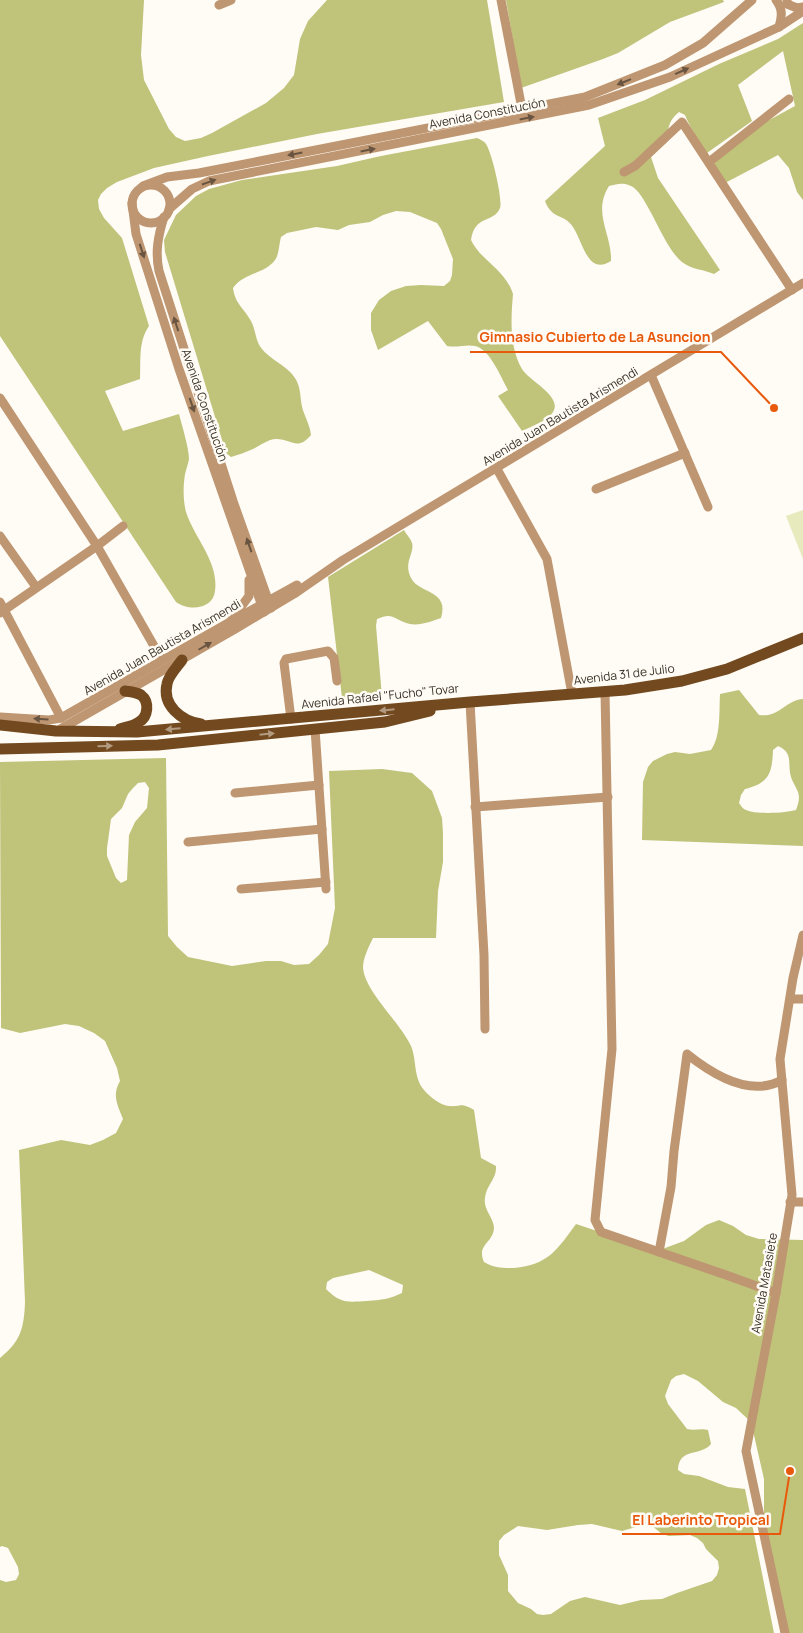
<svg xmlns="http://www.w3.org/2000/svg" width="803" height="1633" viewBox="0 0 803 1633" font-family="Manrope,sans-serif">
<rect width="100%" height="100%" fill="#fffbf5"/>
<path fill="#e7eabd" d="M803,510v49l-17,-43z"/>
<g fill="#c0c37a" fill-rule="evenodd">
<path d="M0,0h144l-3,55 3,25 25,49 7,8 9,4 16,-3 11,-5 54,-30 18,-15 10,-13 6,-36 8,-18 19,-21h160l17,102 -187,32 -109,22 -54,12 -37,14 -10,6 -6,6 -3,6 1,9 5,9 18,20 27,88c-11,16 -8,34 -9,53l-35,12 18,40 56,-17c3,12 10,34 10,45 -1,5 -3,11 -4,15 -2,12 -2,27 1,38 9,27 33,50 29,79 -2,19 -27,20 -39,11l-176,-266z"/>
<path d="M506,0h217l1,2 -54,20 -52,31 -15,6 -82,29z"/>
<path d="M803,23v177l-6,-8 -8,-24 -11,-13 -53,28 -10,-13v-9l47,-37 33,-18 -12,-55 -45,34 14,36 -45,32c-7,-11 -18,-27 -22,-38l-6,-3c-11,9 -11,17 -12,30l-16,15 7,21 62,92 -6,4c-11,-5 -22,-4 -32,-12 -19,-15 -35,-69 -51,-76 -8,-4 -14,-2 -22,0 -17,27 3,48 2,75 -5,3 -10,5 -15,3 -11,-4 -16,-27 -23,-37 -9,-14 -21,-7 -28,-26l60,-55 -7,-28 47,-18 74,-36 59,-25z"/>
<path d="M477,138c4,2 7,3 9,6 6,9 17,56 14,64 -7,16 -25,6 -29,32 10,21 34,29 42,54 -2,24 -4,53 9,75 8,14 51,31 24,50 -8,5 -16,8 -24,12l-24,-35 10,-6c-7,-12 -18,-41 -33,-44 -9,-2 -18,2 -28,0l-19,-25 -50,29 -7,-20v-17l8,-13 12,-9 15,-5 15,-1 23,1 6,-5 2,-6 1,-16 -12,-30 -4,-6 -27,-11 -14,-1 -13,4 -13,7 -21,3 -11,5 -22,-3 -29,6 -6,4c-2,7 -2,18 -6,23 -10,14 -32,13 -42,28 2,16 11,20 18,33 5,9 4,20 11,28 7,9 19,14 27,22 15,14 9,26 15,42 3,8 6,14 7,22 -14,17 -20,3 -36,4 -8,1 -14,6 -22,10 -7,3 -15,6 -22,8l-5,-4 -61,-201 -1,-12 12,-25 20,-19 13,-7 33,-9 95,-14 44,-10z"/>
<path d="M404,530c2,4 7,9 8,13 3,10 -9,19 -1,35 8,16 39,12 30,40 -9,3 -21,8 -31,6 -15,-3 -16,-13 -33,-5l-1,7 6,71 -40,1 -14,-121z"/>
<path d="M739,690l20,25c20,3 27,-15 44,-16v147l-161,-6 1,-58 5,-15 5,-6 14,-7 8,-2 15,2 21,-4c10,-14 8,-38 9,-56zM778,746c16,7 9,17 13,31 5,14 12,15 5,33 -9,3 -44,5 -52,-1 -2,-1 -4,-5 -5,-6l2,-8 4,-6c24,-6 27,-15 28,-39z"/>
<path d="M166,758l2,178 9,11 11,10 44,9 34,-5h15l13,4 15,-1 10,-9 9,-11 7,-36 -6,-137 53,-2 30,4 20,18 10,27 1,15v29l-5,29 -2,47h-63c-4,8 -10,20 -10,29 1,24 37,55 48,79 6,14 2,31 13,44 5,6 17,16 25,16 15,1 10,-4 25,4l7,48 15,8c1,13 -10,19 -11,32 -2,11 8,19 9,29 0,16 -18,17 -10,35 10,6 18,6 30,6 34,-3 43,-18 62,-44l81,27 27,-10 22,-16 13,-5 14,6 13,9 13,4 44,1v393h-19l-20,-113v-41l-13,-57 -15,-14 -13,-6 -25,-21 -14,-7 -8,2 -5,4 -6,16 3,8 19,25c8,2 14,-1 21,1l3,14c-11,13 -32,3 -33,26l6,4 15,2 29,11 17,2 29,144h-774v-53l6,2 10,-2 3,-6 -1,-7 -10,-19 -6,-2 -2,1v-189c21,-17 24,-30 25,-56l-6,-152 42,-10 29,5 13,-5 13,-7 7,-14c-6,-15 -11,-24 -3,-38l-3,-13 -12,-27 -11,-8 -15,-7 -14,-2 -45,9 -19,-5 -1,-266zM145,782l4,6 -2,20 -12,14 -6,13 -2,45 -6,3 -5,-5 -9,-22v-8l4,-29 11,-11 6,-14 5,-6 5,-5zM369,1270l34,15 -1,8c-13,6 -20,7 -35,8 -19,1 -26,3 -41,-12l1,-7 6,-4zM592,1524l30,7 21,-6h8l11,9 7,2 21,-1 7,3 6,5 3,6 12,12 1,7 -2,7 -5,6 -35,12 -15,6 -21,1 -21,5 -35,-8 -15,4 -19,13 -8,1 -6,-1 -6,-5 -13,-6 -10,-12v-16l-9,-20v-14l5,-6 14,-9 29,4 31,-5z"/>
</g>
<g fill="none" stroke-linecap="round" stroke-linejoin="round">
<g stroke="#be9671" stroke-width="9">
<path d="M501,0l21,109"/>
<path d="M776,0c7,9 6,17 3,27"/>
<path d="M787,0v4l10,4 6,-1"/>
<path d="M219,5l12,-5"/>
<path d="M709,162l80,-63"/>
<path d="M624,172l11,-6 47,-44 110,168"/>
<circle cx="151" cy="204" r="19"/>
<path d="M143,186l24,-9 32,-4 386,-76 80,-32 38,-22 49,-43"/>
<path d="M132,203l4,31 43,135 85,243"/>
<path d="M169,209l23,-20 17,-8 380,-76 81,-28 109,-50 24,-16"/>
<path d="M164,217c-6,19 -9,35 -5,54l74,230 38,107"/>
<path d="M651,375l57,132"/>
<path d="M0,398l97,148 65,114"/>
<path d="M497,469l50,90 25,135"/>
<path d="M596,489l89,-36"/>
<path d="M0,536l36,51"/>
<path d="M0,602l61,116"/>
<path d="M0,613l97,-67 26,-20"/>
<path d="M232,619l17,-23v-16"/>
<path d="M605,692l7,357 -17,171 6,12 125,43 50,18"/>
<path d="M470,702l14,253 1,74"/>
<path d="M0,717l49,3 12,-2 169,-96 67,-37"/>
<path d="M291,719l-7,-56 2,-4 42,-8 6,7 3,23"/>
<path d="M315,729l11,160"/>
<path d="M57,731l178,-102 59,-35 49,-34 460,-277"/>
<path d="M235,793l84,-8"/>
<path d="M475,807l133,-10"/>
<path d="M188,842l134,-13"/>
<path d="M241,889l85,-7"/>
<path d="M790,999h13"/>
<path d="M790,1202h13"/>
<path d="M659,1252l12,-65 3,-36 13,-97c25,20 63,44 95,26"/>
<path d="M785,1633l-39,-182 30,-158 16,-98 -12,-136 13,-81 10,-43"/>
</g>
<g stroke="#734a20" stroke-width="11">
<path d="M182,660c-5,7 -14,16 -15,24 -5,21 14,37 34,40"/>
<path d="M0,725l56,6 81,1 333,-30 155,-12 57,-9 45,-12 76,-31"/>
<path d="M120,729c6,-2 14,-3 19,-7 9,-5 11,-20 2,-27 -5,-3 -10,-3 -16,-4"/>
<path d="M0,749l158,-4 227,-23 45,-11"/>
</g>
</g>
<defs><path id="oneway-solid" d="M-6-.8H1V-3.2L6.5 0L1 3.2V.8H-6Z" transform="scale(1.25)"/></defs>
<g fill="#685440">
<use href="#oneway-solid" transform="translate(682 71) rotate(-24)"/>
<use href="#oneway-solid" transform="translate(624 82) rotate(158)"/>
<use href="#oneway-solid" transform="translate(527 118) rotate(-11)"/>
<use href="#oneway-solid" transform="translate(368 150) rotate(-11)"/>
<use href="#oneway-solid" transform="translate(295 154) rotate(169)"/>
<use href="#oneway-solid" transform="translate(209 182) rotate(-19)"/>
<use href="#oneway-solid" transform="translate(142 251) rotate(72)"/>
<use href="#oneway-solid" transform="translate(176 324) rotate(-108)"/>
<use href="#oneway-solid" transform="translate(192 405) rotate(71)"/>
<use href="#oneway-solid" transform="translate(249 545) rotate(-109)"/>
<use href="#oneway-solid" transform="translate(205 646) rotate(-30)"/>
<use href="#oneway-solid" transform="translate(41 719) rotate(-177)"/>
</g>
<g fill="#b29a80">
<use href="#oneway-solid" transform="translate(387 710) rotate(174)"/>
<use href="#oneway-solid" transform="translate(173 729) rotate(175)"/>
<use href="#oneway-solid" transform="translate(267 734) rotate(-6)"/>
<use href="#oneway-solid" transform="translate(105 746) rotate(-1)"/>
</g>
<g text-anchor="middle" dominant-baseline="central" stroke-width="5" stroke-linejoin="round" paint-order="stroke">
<g font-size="12" fill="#393126" stroke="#fffbf5">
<text transform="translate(487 113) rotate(-11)">Avenida Constitución</text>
<text transform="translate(205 405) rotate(71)">Avenida Constitución</text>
<text transform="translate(560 416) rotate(-31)">Avenida Juan Bautista Arismendi</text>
<text transform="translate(162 647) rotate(-30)">Avenida Juan Bautista Arismendi</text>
<text transform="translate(624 674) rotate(-7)">Avenida 31 de Julio</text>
<text transform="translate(380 696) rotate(-6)">Avenida Rafael "Fucho" Tovar</text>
<text transform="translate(764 1283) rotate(-80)">Avenida Matasiete</text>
</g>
</g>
<path fill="none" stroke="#e8590c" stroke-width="2" d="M774 408L721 352H470M790 1471L780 1534H622"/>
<g fill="#e8590c" stroke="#fffbf5" stroke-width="2">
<circle cx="774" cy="408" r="5"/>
<circle cx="790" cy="1471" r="5"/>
</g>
<g font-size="14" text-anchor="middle" font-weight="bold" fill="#e8590c" stroke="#fffbf5" stroke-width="5" stroke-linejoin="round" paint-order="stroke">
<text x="595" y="342">Gimnasio Cubierto de La Asuncion</text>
<text x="701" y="1525">El Laberinto Tropical</text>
</g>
</svg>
